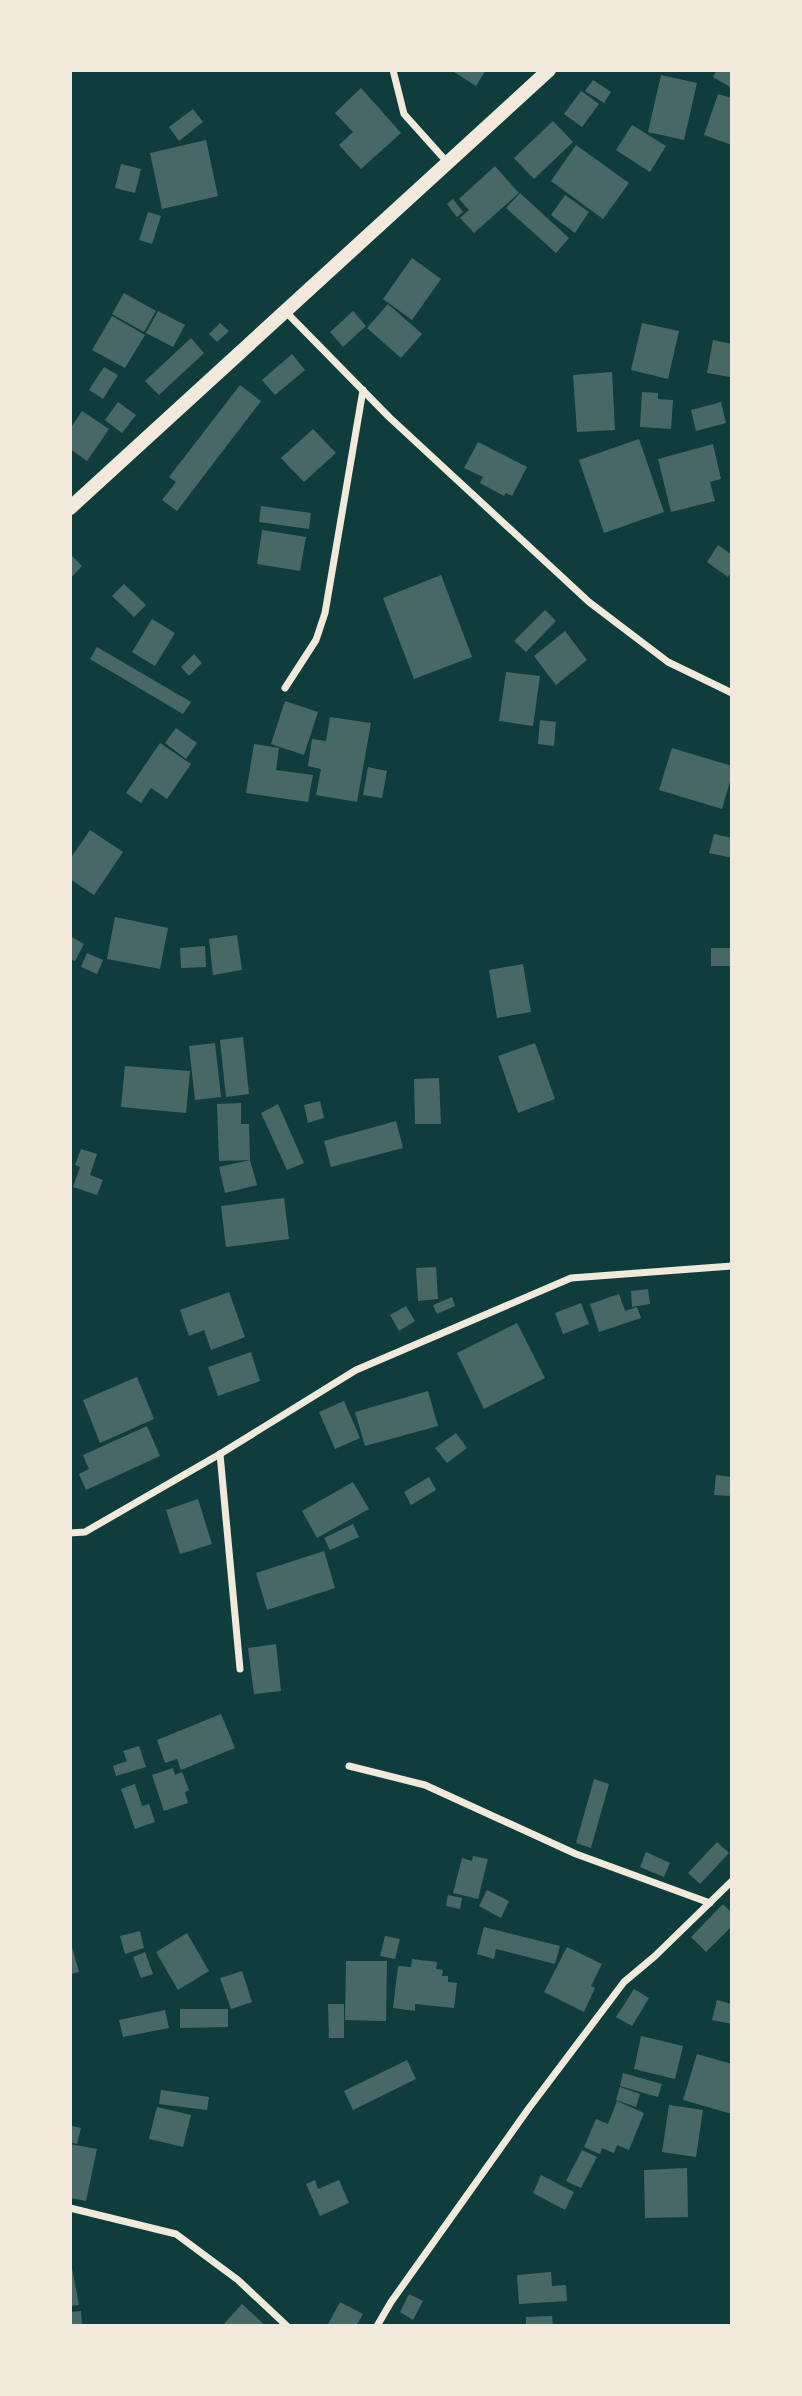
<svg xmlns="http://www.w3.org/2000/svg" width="802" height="2396" viewBox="0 0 802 2396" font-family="'IBM Plex Sans',sans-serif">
<rect width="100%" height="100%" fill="#0f3d3e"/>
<g fill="#486865">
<path d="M451,70h35l-10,16z"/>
<path d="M717,70h15v18l-19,-11z"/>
<path d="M661,75l36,8 -13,57 -36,-8z"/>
<path d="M593,80l18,12 -7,11 -19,-12z"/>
<path d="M361,88l40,45 -40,36 -22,-24 14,-13 -18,-19z"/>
<path d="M581,91l18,13 -17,23 -18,-13z"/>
<path d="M718,94l14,4v47l-28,-10z"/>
<path d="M193,109l10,13 -24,19 -10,-14z"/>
<path d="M553,121l20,21 -39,37 -20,-21z"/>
<path d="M632,125l34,21 -16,26 -34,-22z"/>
<path d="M206,140l12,56 -56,13 -12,-56z"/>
<path d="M576,145l53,38 -26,36 -52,-38z"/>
<path d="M121,164l20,5 -6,24 -20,-5z"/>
<path d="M495,166l24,27 -45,40 -14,-15 9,-8 -10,-11z"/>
<path d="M520,193l49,45 -13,15 -50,-45z"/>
<path d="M565,195l24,17 -14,21 -24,-18z"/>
<path d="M453,199l10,13 -6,5 -10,-13z"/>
<path d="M148,212l13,4 -9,28 -13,-4z"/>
<path d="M412,258l29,21 -29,41 -29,-21z"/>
<path d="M124,293l32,18 -12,21 -32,-18z"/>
<path d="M388,304l34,30 -21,24 -34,-30z"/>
<path d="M158,311l27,14 -12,22 -27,-14z"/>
<path d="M353,311l13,15 -23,21 -13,-15z"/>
<path d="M112,316l33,19 -20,33 -33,-18z"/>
<path d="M220,323l9,8 -12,11 -8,-8z"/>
<path d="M642,323l37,8 -11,48 -37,-9z"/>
<path d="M191,338l13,15 -45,42 -14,-14z"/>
<path d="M713,340l19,4 -2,33 -23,-4z"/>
<path d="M292,354l13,16 -30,25 -13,-15z"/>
<path d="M104,367l14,8 -15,24 -14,-9z"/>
<path d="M612,372l3,58 -38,2 -4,-57z"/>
<path d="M240,385l21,16 -84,110 -15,-11 14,-18 -7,-5z"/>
<path d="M642,392l16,1v6l15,1 -2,29 -31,-2z"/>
<path d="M118,402l18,13 -14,18 -17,-13z"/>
<path d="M721,402l5,21 -30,8 -5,-21z"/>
<path d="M82,411l27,18 -22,32 -17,-12v-20z"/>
<path d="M313,429l23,24 -32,29 -23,-24z"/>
<path d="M639,439l25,73 -60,21 -25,-73z"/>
<path d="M478,442l49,25 -15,29 -6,-3 -2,3 -24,-13 3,-6 -19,-9z"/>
<path d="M713,444l8,35 -11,3 5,19 -44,11 -13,-53z"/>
<path d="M261,506l50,7 -2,16 -50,-7z"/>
<path d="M262,530l44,7 -6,34 -43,-7z"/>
<path d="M718,545l14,10v16l-4,6 -21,-15z"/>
<path d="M70,554l12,12 -12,13z"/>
<path d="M441,575l31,82 -58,22 -31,-81z"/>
<path d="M124,584l22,21 -12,12 -22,-21z"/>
<path d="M545,610l11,11 -30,31 -12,-11z"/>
<path d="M152,619l23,14 -20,33 -23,-14z"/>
<path d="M565,631l22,29 -31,25 -22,-29z"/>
<path d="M97,647l94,55 -8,12 -93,-55z"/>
<path d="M194,654l8,9 -13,13 -8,-9z"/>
<path d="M506,672l34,4 -7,50 -34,-5z"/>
<path d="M285,701l33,11 -14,43 -33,-11z"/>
<path d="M330,717l41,6 -14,79 -41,-7 5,-26 -13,-3 4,-27 14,2z"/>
<path d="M540,720l16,2 -2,24 -16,-2z"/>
<path d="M176,728l21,15 -11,16 -21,-16z"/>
<path d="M160,743l31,21 -24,35 -16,-11 -10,15 -15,-10z"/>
<path d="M254,744l25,4 -3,22 37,5 -5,27 -62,-9z"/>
<path d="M672,748l60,18v9l-10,34 -63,-19z"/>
<path d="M368,767l19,4 -5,27 -19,-3z"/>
<path d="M90,830l33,22 -29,43 -24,-16v-20z"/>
<path d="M714,834l18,4v20l-23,-5z"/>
<path d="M115,917l53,11 -8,41 -53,-10z"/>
<path d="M237,935l5,35 -29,5 -4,-36z"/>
<path d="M70,936l14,8 -9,17 -5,-2z"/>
<path d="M205,946l1,21 -25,1 -1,-20z"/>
<rect x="711" y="948" width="21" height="18"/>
<path d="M87,953l16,7 -6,14 -16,-7z"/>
<path d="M523,964l8,48 -34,6 -8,-48z"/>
<path d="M243,1037l6,57 -23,3 -6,-57z"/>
<path d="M215,1043l6,54 -26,3 -6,-54z"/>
<path d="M535,1043l20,56 -37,14 -20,-57z"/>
<path d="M125,1066l65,5 -4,42 -65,-6z"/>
<path d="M439,1078l2,46h-26l-1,-45z"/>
<path d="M320,1101l4,17 -16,5 -4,-18z"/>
<path d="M241,1103v21h8l1,36 -31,1 -2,-57z"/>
<path d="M278,1104l26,59 -17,7 -26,-57z"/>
<path d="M396,1121l7,27 -72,19 -7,-26z"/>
<path d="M81,1149l16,5 -7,21 13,5 -6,15 -24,-8 7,-20 -5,-2z"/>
<path d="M250,1160l7,25 -32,8 -6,-26z"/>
<path d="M284,1198l5,41 -63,8 -5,-41z"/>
<path d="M436,1267l2,32 -20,2 -2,-33z"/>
<path d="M648,1289l2,15 -18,3 -1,-16z"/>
<path d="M229,1292l16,45 -34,13 -7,-20 -15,6 -9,-26z"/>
<path d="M619,1294l6,17 12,-4 4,11 -42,14 -9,-28z"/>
<path d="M452,1297l3,9 -18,8 -4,-9z"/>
<path d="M581,1303l8,21 -26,10 -8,-21z"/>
<path d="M406,1306l9,15 -16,10 -9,-16z"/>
<path d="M517,1323l28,55 -61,31 -27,-56z"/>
<path d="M251,1352l9,29 -42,15 -10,-29z"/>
<path d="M137,1377l17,42 -54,24 -17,-43z"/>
<path d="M428,1391l10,35 -73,20 -10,-34z"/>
<path d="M344,1401l16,37 -25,11 -16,-37z"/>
<path d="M147,1426l13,30 -74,34 -7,-16 10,-5 -6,-14z"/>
<path d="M456,1433l11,15 -20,15 -12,-15z"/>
<path d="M716,1475l16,2v19l-18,-1z"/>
<path d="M429,1477l7,13 -25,15 -7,-13z"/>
<path d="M353,1482l16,27 -52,29 -15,-27z"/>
<path d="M198,1499l14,45 -32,10 -14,-44z"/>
<path d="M353,1524l6,13 -29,13 -6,-12z"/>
<path d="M324,1551l11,37 -68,22 -11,-37z"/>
<path d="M276,1644l5,47 -27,3 -6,-46z"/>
<path d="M221,1714l14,34 -54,22 -4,-11 -12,4 -8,-23z"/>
<path d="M139,1746l7,21 -30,9 -3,-10 14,-5 -4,-10z"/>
<path d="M173,1768l2,7 7,-3 7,18 -4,2 3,11 -24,8 -12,-36z"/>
<path d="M594,1779l15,5 -18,64 -15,-5z"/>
<path d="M135,1784l7,22 7,-2 6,18 -20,7 -14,-40z"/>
<path d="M717,1842l12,11 -29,31 -12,-11z"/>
<path d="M646,1852l24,11 -6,14 -24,-10z"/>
<path d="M473,1856l15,3 -10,40 -25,-6 9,-35 10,3z"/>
<path d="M487,1890l22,11 -8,17 -22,-12z"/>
<path d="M448,1895l14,3 -2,11 -14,-3z"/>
<path d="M723,1904l9,9v13l-26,26 -15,-15z"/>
<path d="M484,1927l76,19 -5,18 -59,-15 -2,10 -17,-5z"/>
<path d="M140,1931l4,17 -19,6 -5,-18z"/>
<path d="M187,1933l22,38 -31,19 -22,-38z"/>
<path d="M385,1936l15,3 -5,20 -15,-3z"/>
<path d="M70,1940l9,32 -9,2z"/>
<path d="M567,1947l35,17 -11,22 4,2 -11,24 -40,-20z"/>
<path d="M145,1952l8,22 -12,4 -8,-21z"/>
<path d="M412,1959l25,3 -1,7 7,1 -1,6h6v6l9,1 -3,25 -39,-4v7l-22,-3 5,-42 13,1z"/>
<path d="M346,1961h41l-1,60 -41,-1z"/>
<path d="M242,1971l10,31 -21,7 -11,-31z"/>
<path d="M634,1989l15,9 -17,28 -16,-9z"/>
<path d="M717,2000l15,4v20l-20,-4z"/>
<path d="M328,2004h16v34h-15z"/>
<path d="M180,2009h48v18l-48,1z"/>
<path d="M165,2010l4,18 -46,9 -4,-17z"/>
<path d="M641,2036l42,10 -8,33 -41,-10z"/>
<path d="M697,2054l35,10v50l-49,-14z"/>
<path d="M407,2060l9,19 -63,31 -9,-19z"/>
<path d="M623,2073l39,11 -4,13 -38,-11z"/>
<path d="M620,2087l20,7 -4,13 -20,-7z"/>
<path d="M161,2090l48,7 -2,13 -48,-6z"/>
<path d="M617,2101l27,12 -15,37 -12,-5 -3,8 -12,-5 -2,6 -16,-7 12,-28 12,5z"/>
<path d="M669,2105l34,5 -7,47 -34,-5z"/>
<path d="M157,2107l34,8 -8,32 -34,-8z"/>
<path d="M72,2126l9,2 -4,16 -7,-2z"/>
<path d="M70,2144l27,5 -11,52 -16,-3z"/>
<path d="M582,2150l15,7 -16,31 -15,-7z"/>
<path d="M687,2168l1,49 -43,1 -1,-48z"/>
<path d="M541,2175l33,17 -9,18 -32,-17z"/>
<path d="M315,2180l3,9 21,-9 10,23 -29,13 -14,-32z"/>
<path d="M70,2268h2l7,37 -9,1z"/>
<path d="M551,2272l1,14 14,-1 1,16 -48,3 -2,-29z"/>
<path d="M409,2294l14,7 -10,19 -13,-8z"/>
<path d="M340,2302l23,12 -7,12h-29z"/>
<path d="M242,2304l24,22h-44z"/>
<path d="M81,2311l1,15h-12v-14z"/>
<path d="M552,2316l1,10h-27v-9z"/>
</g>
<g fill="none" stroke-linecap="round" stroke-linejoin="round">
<g stroke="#f1e9da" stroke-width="7">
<path d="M393,70l11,44 43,48"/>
<path d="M286,312l103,105 200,185 79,60 64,31"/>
<path d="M285,688l31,-48 9,-27 38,-223"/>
<path d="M220,1454l20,215"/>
<path d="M70,1533l15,-1 135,-78 136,-84 215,-92 161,-12"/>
<path d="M349,1766l76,19 151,69 134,49"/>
<path d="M70,2208l106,26 62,46 49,46"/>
<path d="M377,2326l14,-24 138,-194 95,-126 31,-26 77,-75"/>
</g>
<path stroke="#f1e9da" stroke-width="14" d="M70,508l479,-438"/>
</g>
<rect width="802" height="2396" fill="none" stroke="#f1e9da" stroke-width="144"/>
</svg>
